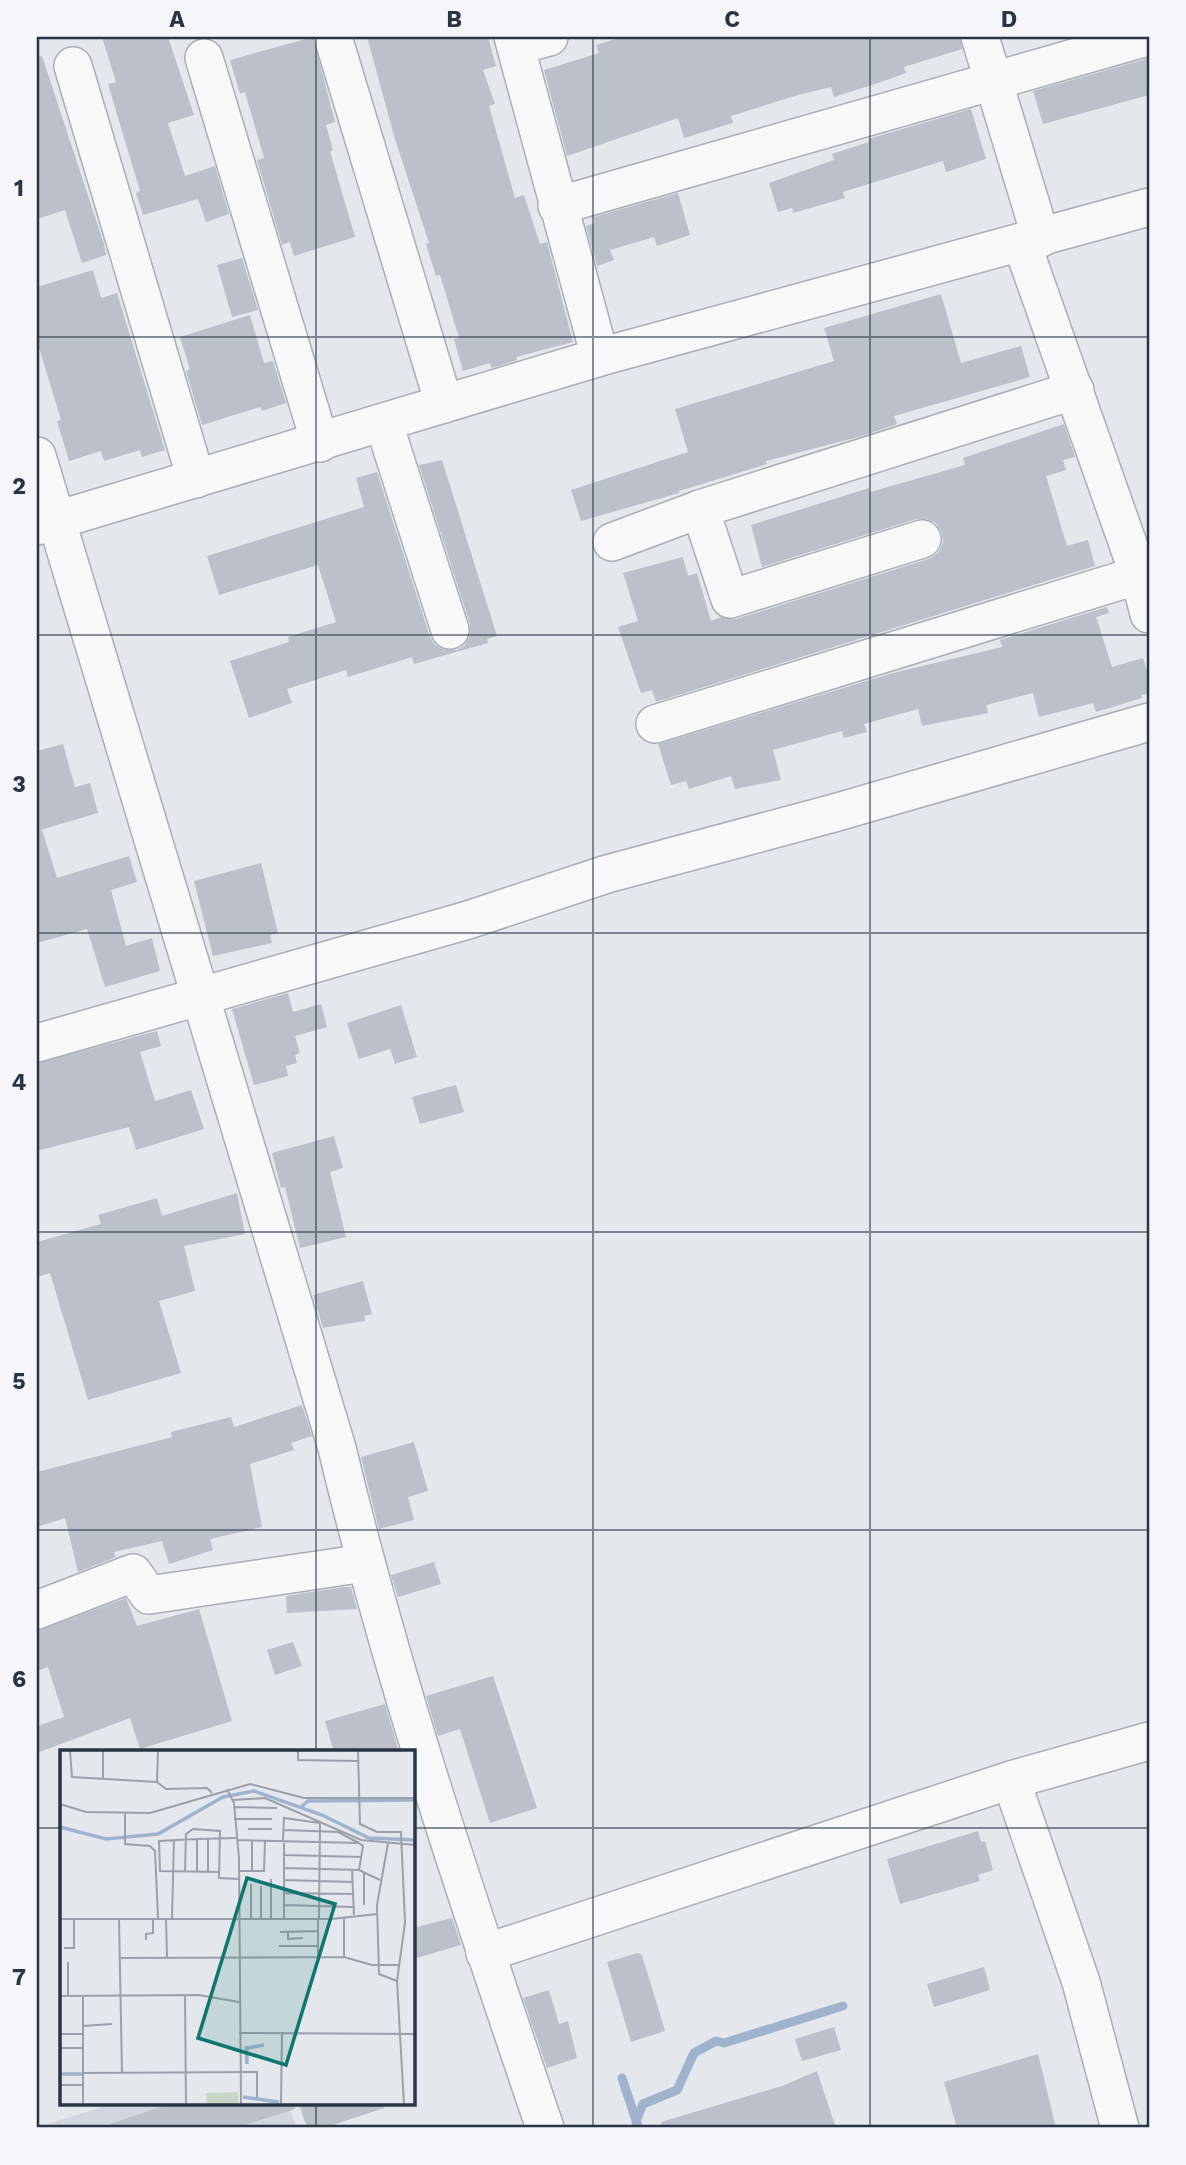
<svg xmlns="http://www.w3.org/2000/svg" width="1186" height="2165" viewBox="0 0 1186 2165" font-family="'Work Sans',sans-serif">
<rect width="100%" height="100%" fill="#e4e7ec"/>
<path fill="#d2d6de" d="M111,2104h177l9,24h-251l-1,-3z"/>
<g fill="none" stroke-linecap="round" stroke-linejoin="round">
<g stroke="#9fb4cc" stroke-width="9">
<path d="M622,2078l15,45"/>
<path d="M638,2128l-2,-7 7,-17 34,-14 17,-37 22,-12 8,2 119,-37"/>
</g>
</g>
<g fill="#bbc0ca">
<path d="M102,37h66l26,78 -26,8 17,53 30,-10 14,48 -23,8 -8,-23 -55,16 -7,-22 4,-2 -32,-107 8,-2z"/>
<path d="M313,37l22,85 -9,3 7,25 -3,1 25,86 -61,19 -4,-14 -8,3 -25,-85 7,-2 -19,-66 -5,2 -10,-34z"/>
<path d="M367,37h121l8,29 -13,4 12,34 -6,2 26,92 9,-3 16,49 7,-2 26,100 -57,15 1,3 -25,8 -2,-5 -27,8 -9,-32 5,-1 -19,-63 -4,1 -10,-32 3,-1 -34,-104z"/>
<path d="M623,37h337l2,12 -58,18 2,6 -25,9 -47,15 -3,-10 -33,8 -67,21 2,7 -49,15 -6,-20 -111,38 -23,-86 55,-17 -3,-8z"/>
<path d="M42,56l62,188 2,11 -24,8 -17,-53 -28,9v-162z"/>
<path d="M1149,58v37l-106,29 -10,-33z"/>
<path d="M971,109l15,50 -40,13 -3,-11 -100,31 2,6 -52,15 -1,-5 -14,4 -9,-29 65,-23 -2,-6 37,-12 -1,-3z"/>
<path d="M678,193l12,42 -33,11 -3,-9 -44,13 4,10 -17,6 -11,-40 9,-3 -2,-6z"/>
<path d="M242,258l16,52 -26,7 -15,-52z"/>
<path d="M93,270l8,28 16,-5 48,157 -23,7 -2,-7 -36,11 -3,-10 -32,10 -12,-40 4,-1 -24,-79v-54z"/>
<path d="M941,294l20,69 60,-17 9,31 -136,39 3,8 -35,12 -96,25 1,3 -88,27v2l-98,28 -10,-31 117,-38 -13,-43 159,-48 -10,-33z"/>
<path d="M250,315l14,48 9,-2 13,42 -24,8 -2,-4 -58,18 -16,-54 4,-2 -10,-32z"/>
<path d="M1064,424l11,33 -12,3 3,10 -20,6 21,70 21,-6 7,26 -439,136 -4,-12 -11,3 -23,-66 20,-6 -15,-48 60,-16 5,19 9,-3 14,48 10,-4 15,2 192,-60 10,-6 5,-10 -1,-10 -6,-10 -9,-4h-11l-154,48 -11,-42 118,-37 1,4 95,-27 -2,-7z"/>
<path d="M442,460l55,176 -10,3 1,4 -74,21 -2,-7 -64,20 -2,-7 -59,19 5,14 -43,15 -19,-57 59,-19 -1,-5 48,-15 -18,-57 -99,30 -12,-39 157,-49 -8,-29 21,-6 53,165 5,8 10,5h12l8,-5 5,-10v-11l-51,-159z"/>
<path d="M1107,607l2,6 -13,4 16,50 31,-9 6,20v15l-8,2 1,3 -46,14 -3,-9 -54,14 -6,-24 -47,12 2,8 -66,13 -4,-17 -54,15 3,8 -23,6 -2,-7 -69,19 8,30 -46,9 -4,-13 -42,13 -3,-8 -15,4 -13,-41 235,-71 109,-26 -2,-7z"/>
<path d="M63,744l12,43 15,-4 8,30 -61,18 5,-1 15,48 72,-22 8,26 -26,8 15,56 26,-8 8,33 -55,16 -18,-58 -50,14v-192z"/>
<path d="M261,863l17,70 -8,2 2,8 -59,13 -19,-75z"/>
<path d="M288,993l5,19 28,-8 6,23 -32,9 5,17 -5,2 2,8 -11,3 2,10 -34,9 -22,-76z"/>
<path d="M401,1005l16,52 -22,7 -5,-15 -31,10 -12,-36z"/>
<path d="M157,1031l4,15 -21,6 15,49 36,-11 13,39 -68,21 -7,-23 -92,24v-88z"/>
<path d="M456,1085l8,27 -44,12 -8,-27z"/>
<path d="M334,1136l9,32 -13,4 16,65 -46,11 -15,-61 -4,1 -9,-35z"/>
<path d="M237,1193l8,41 -61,12 11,45 -36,10 22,72 -93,27 -38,-127 -13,4v-35l64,-18 -3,-9 59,-17 5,18z"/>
<path d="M363,1281l9,33 -8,2 1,5 -42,7 -10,-33z"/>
<path d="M302,1405l10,31 -21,7 3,7 -44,14 12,63 -52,12 3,11 -44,14 -7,-23 -48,11 2,5 -38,15 -13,-54 -28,9v-55l135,-35 -1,-5 60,-15 3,10z"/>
<path d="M414,1442l14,49 -20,6 6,23 -35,9 -18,-72z"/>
<path d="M434,1562l7,22 -43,13 -7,-22z"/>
<path d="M344,1587h7l6,22 -70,4 -1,-17z"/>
<path d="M126,1598l11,28 62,-17 33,112 -92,28 -10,-31 -93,35v-27l27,-9 -16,-50 -11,4v-40z"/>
<path d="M293,1642l9,24 -27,9 -8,-25z"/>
<path d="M493,1676l44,132 -47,15 -30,-94 -22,7 -12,-40z"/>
<path d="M385,1704l14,48h-65l-9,-31z"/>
<path d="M978,1831l3,11 4,-1 8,29 -15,5 2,6 -80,23 -13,-45z"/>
<path d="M452,1918l9,27 -48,14v-31z"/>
<path d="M638,1953l4,2 23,76 -34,11 -24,-80z"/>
<path d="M984,1967l6,23 -56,17 -7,-23z"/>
<path d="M549,1990l10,34 9,-3 9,37 -30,10 -24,-70z"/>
<path d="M834,2027l7,23 -39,11 -7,-22z"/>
<path d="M1038,2054l18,74h-99l-13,-46z"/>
<path d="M817,2071l19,57h-175v-6l121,-36z"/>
<path d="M170,2104h124l1,5 -60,19h-125v-4z"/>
<path d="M299,2104h85v4l-60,20h-17z"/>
</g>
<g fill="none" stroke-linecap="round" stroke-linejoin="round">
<defs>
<g id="minor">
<path d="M333,37l111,367"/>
<path d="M513,37l87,320"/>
<path d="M980,37l61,201"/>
<path d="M516,46l33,-9"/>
<path d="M204,58l116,385"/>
<path d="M73,66l123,413"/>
<path d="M557,206l590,-169"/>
<path d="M1022,244l117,331 10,39"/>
<path d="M384,424l66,206"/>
<path d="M37,456l300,992c55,230 132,456 208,680"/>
<path d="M700,509l30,90 192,-60"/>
<path d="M37,526l563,-169 549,-150"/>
<path d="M612,542l88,-33 375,-119"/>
<path d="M655,724l484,-149"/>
<path d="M37,1043l431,-123 139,-46 227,-61 315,-91"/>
<path d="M37,1610l96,-37 16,22 216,-32"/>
<path d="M1011,1780l70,202 39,146"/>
<path d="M485,1953l526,-173 138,-39"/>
</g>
</defs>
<use href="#minor" stroke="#a9aeb7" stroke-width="40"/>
<use href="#minor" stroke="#f7f8fa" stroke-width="37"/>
</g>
<path fill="none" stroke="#2b3445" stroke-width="2" stroke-opacity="0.55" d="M316,37v1715M593,37v2091M870,37v2091M37,337h1112M37,635h1112M37,933h1112M37,1232h1112M37,1530h1112M37,1828h24M413,1828h736M316,2104v24"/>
<g transform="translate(60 1750)">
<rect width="355" height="355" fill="#e4e7ec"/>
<path d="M178,342l1,13h-32l-1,-12z" fill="#c9d6c5"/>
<path fill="none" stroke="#9fb4cc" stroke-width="3.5" d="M241,57l7,-6 108,-1M0,77l46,12 52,-5 65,-37 31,-6 68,24 47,23 47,2M186,296l1,18v-16l17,-3M0,324h22M183,347l36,5"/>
<path fill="none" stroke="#9a9fa9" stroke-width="2" d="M10,1l2,26 85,5 9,7 41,-1 5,5M43,1v28M238,1v9l60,1M298,1l2,73 17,8h24l4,91 -8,58M97,32l1,-31M167,39l7,14 5,55 2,247M173,50l32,-2 96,42 55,5M0,54l26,8 64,1 100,-29 54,14h112M174,57l43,1M65,63v31l25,2 5,5 3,67M174,69h38M188,79h24M224,80l54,2 21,11M137,89l39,-1M177,90l122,3 4,3 -4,24M223,90l1,-22 36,5 -1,96M224,93v75M328,93l-11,62 2,69 18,7 7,124M223,105l79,2M224,118l75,2 21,10M292,120l2,45M179,121h25l1,-31M192,121v-31M125,122l1,-38 7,-5 27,2 -1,47 20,1M137,122v-33l-38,2 1,30 60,1M148,122v-33M304,122v33M224,130l69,2M224,143l69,1M224,155l69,2M59,168l3,154M106,168l1,39M112,168l2,-78M191,168v-34M201,168v-32M211,168v-39M284,168v39M0,169h271l47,-5M258,169v38M228,181v8l15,-1M220,182l38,-1M86,190v-6l7,-1v-15M219,196h40M4,198h10v-30M61,208l223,-1 28,8h28M125,245l1,110M0,246l139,-1 40,7M8,246v-34M22,276l30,-2M179,283l177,1M0,284h22M0,298h22M22,323l175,-1v26M0,335h22M23,355v-109M221,355l1,-73"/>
<path fill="#0f766e" fill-opacity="0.15" stroke="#0f766e" stroke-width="3.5" d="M187,128l88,26 -49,161 -88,-27z"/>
<rect width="355" height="355" fill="none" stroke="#2b3445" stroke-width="3.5"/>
</g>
<rect width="1186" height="2165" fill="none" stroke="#f4f6f9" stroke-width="77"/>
<rect x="38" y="38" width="1110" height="2088" fill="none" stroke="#2b3445" stroke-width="2.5"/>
<g font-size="23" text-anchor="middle" font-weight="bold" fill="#2b3445">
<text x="177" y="27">A</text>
<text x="454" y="27">B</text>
<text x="732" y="27">C</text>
<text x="1009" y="27">D</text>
<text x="19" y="196">1</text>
<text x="19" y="494">2</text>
<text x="19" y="792">3</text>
<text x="19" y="1090">4</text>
<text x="19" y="1389">5</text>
<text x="19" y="1687">6</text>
<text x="19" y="1985">7</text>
</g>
</svg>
